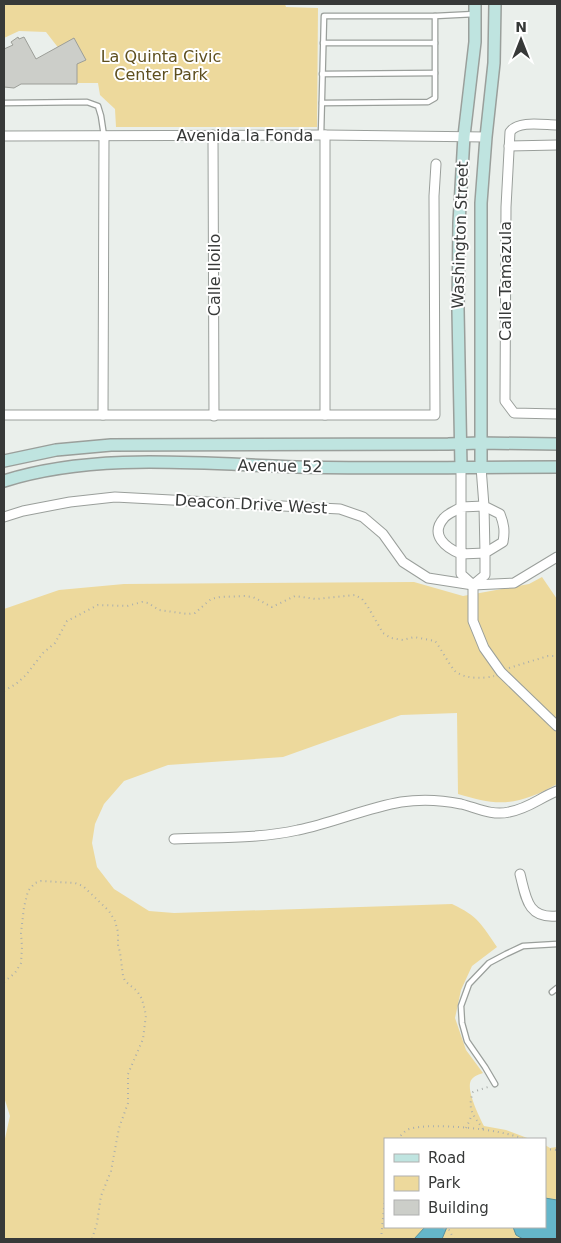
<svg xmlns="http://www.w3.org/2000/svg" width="561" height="1243" viewBox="0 0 561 1243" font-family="'DejaVu Sans',sans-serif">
<rect width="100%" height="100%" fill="#eaefeb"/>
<g fill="#edd99c">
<path d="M4,4h281l1,3 32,1 -1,119h-201l-1,-18 -15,-14 -2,-12h-23l-15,-33 -14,-18 -27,-1 -15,7z"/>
<path d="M542,577l15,22v185c-8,4 -16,9 -25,12 -28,11 -46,6 -74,-2l-1,-81 -56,2 -118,42 -115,8 -44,16 -20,23 -9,20 -3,19 5,24 17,22 35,22 25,2 278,-9c26,12 30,21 45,43l-25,19 -11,24 -6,28 11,32 17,23c-3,1 -9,3 -11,6 -8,8 8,39 12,47l22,4 24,9h-145v88h160v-82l5,3 7,-1v92h-553v-96l6,-27 -6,-19v-488l55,-19 65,-6 290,-2 49,14 66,-12z"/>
</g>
<g fill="#65b6ca" stroke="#57909e">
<path d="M545,1198l12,2v39h-34l-7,-4 -3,-8h32z"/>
<path d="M425,1227h22l-5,12h-28z"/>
</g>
<path fill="#cccec9" stroke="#9c9e98" d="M18,37l1,2 5,-2 12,22 38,-21 12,22 -9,4v20h-56l-7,4 -10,-1v-38l9,-4 -2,-3z"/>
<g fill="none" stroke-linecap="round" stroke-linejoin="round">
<defs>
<g id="service">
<path d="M323,43h112"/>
<path d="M322,74l113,-1"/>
<path d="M4,103l83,-1 11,4 3,10 3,20"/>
<path d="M322,103l106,-1 7,-4v-82"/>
<path d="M321,135l3,-119h111l40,-2"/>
<path d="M552,992l5,-4"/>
<path d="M495,1084l-10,-17 -18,-26 -5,-18 -1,-17 8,-22 20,-21 17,-9 17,-8 34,-2"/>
</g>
<g id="minor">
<path d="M557,125c-13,0 -39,-5 -47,7l-4,75 -1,194 9,12 43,1"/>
<path d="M213,135l1,281"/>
<path d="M325,135v280"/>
<path d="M4,136l321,-1 161,2"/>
<path d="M509,146l48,-1"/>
<path d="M4,415h431l-1,-219 2,-32"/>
<path d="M103,415l1,-279"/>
<path d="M461,467v40c-5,4 -13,6 -17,11 -15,17 2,30 17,36v20l12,11v36l11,27 17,24 56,54"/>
<path d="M484,506l1,47 -24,1v-47z"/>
<path d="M4,517l19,-6 47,-9 45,-5 225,12 23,8 20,17 20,28 25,16 45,7 41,-2 43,-26"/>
<path d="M473,585l12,-10v-22l18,-11c2,-11 1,-18 -3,-28l-16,-8 -3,-39"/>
<path d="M174,839c41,-2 84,0 124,-9 35,-7 68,-22 103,-28 19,-3 41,-2 60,2 16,4 31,12 48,8 21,-4 30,-14 48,-21"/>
<path d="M520,874c6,23 7,45 37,42"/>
</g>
<g id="secondary">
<path d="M4,461l52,-11 55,-5 337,-1 32,-1 77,1"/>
<path d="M461,467l-3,-157 1,-87 5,-87 11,-94v-38"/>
<path d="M481,467v-264l5,-66 8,-74 1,-59"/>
<path d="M4,481c92,-29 197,-17 293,-14 86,2 173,0 260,0"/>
</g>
</defs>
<use href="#service" stroke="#9a9f9b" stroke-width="7"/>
<use href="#minor" stroke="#9a9f9b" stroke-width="11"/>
<use href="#secondary" stroke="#9a9f9b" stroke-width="14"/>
<g stroke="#abafac" stroke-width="2" stroke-dasharray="1 4" stroke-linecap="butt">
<path d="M509,668l39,-12h9"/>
<path d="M4,691l12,-7 10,-9 17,-22 12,-10 12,-22 31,-16 29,1 15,-4 6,1 11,7 29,4 7,-1 16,-14 9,-2 24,-1 9,1 19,10 23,-11 21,3 39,-4 7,4 6,8 15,26 8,5 12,2 11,-3 21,4c7,9 13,22 20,30 9,8 28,8 39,5"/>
<path d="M4,982l11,-9 6,-10 1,-16 -1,-14 3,-26 4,-16 7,-8 6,-2 34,2 8,3 26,25 6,10 3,11v14l2,6 3,24 2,5 12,10 5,8 4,16 -3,24 -15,35v29l-9,25 -8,43 -10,25 -4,27 -5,16"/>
<path d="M466,1128l6,-13"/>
<path d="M483,1129c-10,-14 -16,-20 -10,-37l15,-5"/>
<path d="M397,1139c4,-3 7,-8 12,-10 22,-7 93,0 114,10"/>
<path d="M545,1149l12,1"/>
<path d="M439,1227l10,3 5,9"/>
<path d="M381,1239l4,-42"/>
</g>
<use href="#service" stroke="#fff" stroke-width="4.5"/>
<use href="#minor" stroke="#fff" stroke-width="9"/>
<use href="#secondary" stroke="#bfe4e0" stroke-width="11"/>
</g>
<g text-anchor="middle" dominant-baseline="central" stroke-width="4" stroke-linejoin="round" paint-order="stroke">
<g font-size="16" fill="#5e4f1f" stroke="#fff">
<text x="161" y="56">La Quinta Civic<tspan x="161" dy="18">Center Park</tspan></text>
</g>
<g font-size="16" fill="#373938" stroke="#fff">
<text x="245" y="135">Avenida la Fonda</text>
<text transform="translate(460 235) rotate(-88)">Washington Street</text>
<text transform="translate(214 275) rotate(-90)">Calle Iloilo</text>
<text transform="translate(505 281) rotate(-90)">Calle Tamazula</text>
<text transform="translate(280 466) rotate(1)">Avenue 52</text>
<text transform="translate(251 504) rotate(3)">Deacon Drive West</text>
</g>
</g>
<rect width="561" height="1243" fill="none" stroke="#373938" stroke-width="10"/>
<rect x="384" y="1138" width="162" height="90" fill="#ffffff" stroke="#afb0af"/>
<rect x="394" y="1154" width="25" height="8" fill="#bfe4e0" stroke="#afb0af"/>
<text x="428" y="1163" font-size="15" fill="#373938">Road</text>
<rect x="394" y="1176" width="25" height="15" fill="#edd99c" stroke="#afb0af"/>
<text x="428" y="1188" font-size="15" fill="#373938">Park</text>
<rect x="394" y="1200" width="25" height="15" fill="#cccec9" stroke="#afb0af"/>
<text x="428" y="1213" font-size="15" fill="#373938">Building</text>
<g transform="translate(521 40)" stroke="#ffffff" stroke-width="4" paint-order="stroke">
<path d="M0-4L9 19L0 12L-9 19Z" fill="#373938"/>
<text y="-8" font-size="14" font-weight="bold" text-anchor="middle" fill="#373938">N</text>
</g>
</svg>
